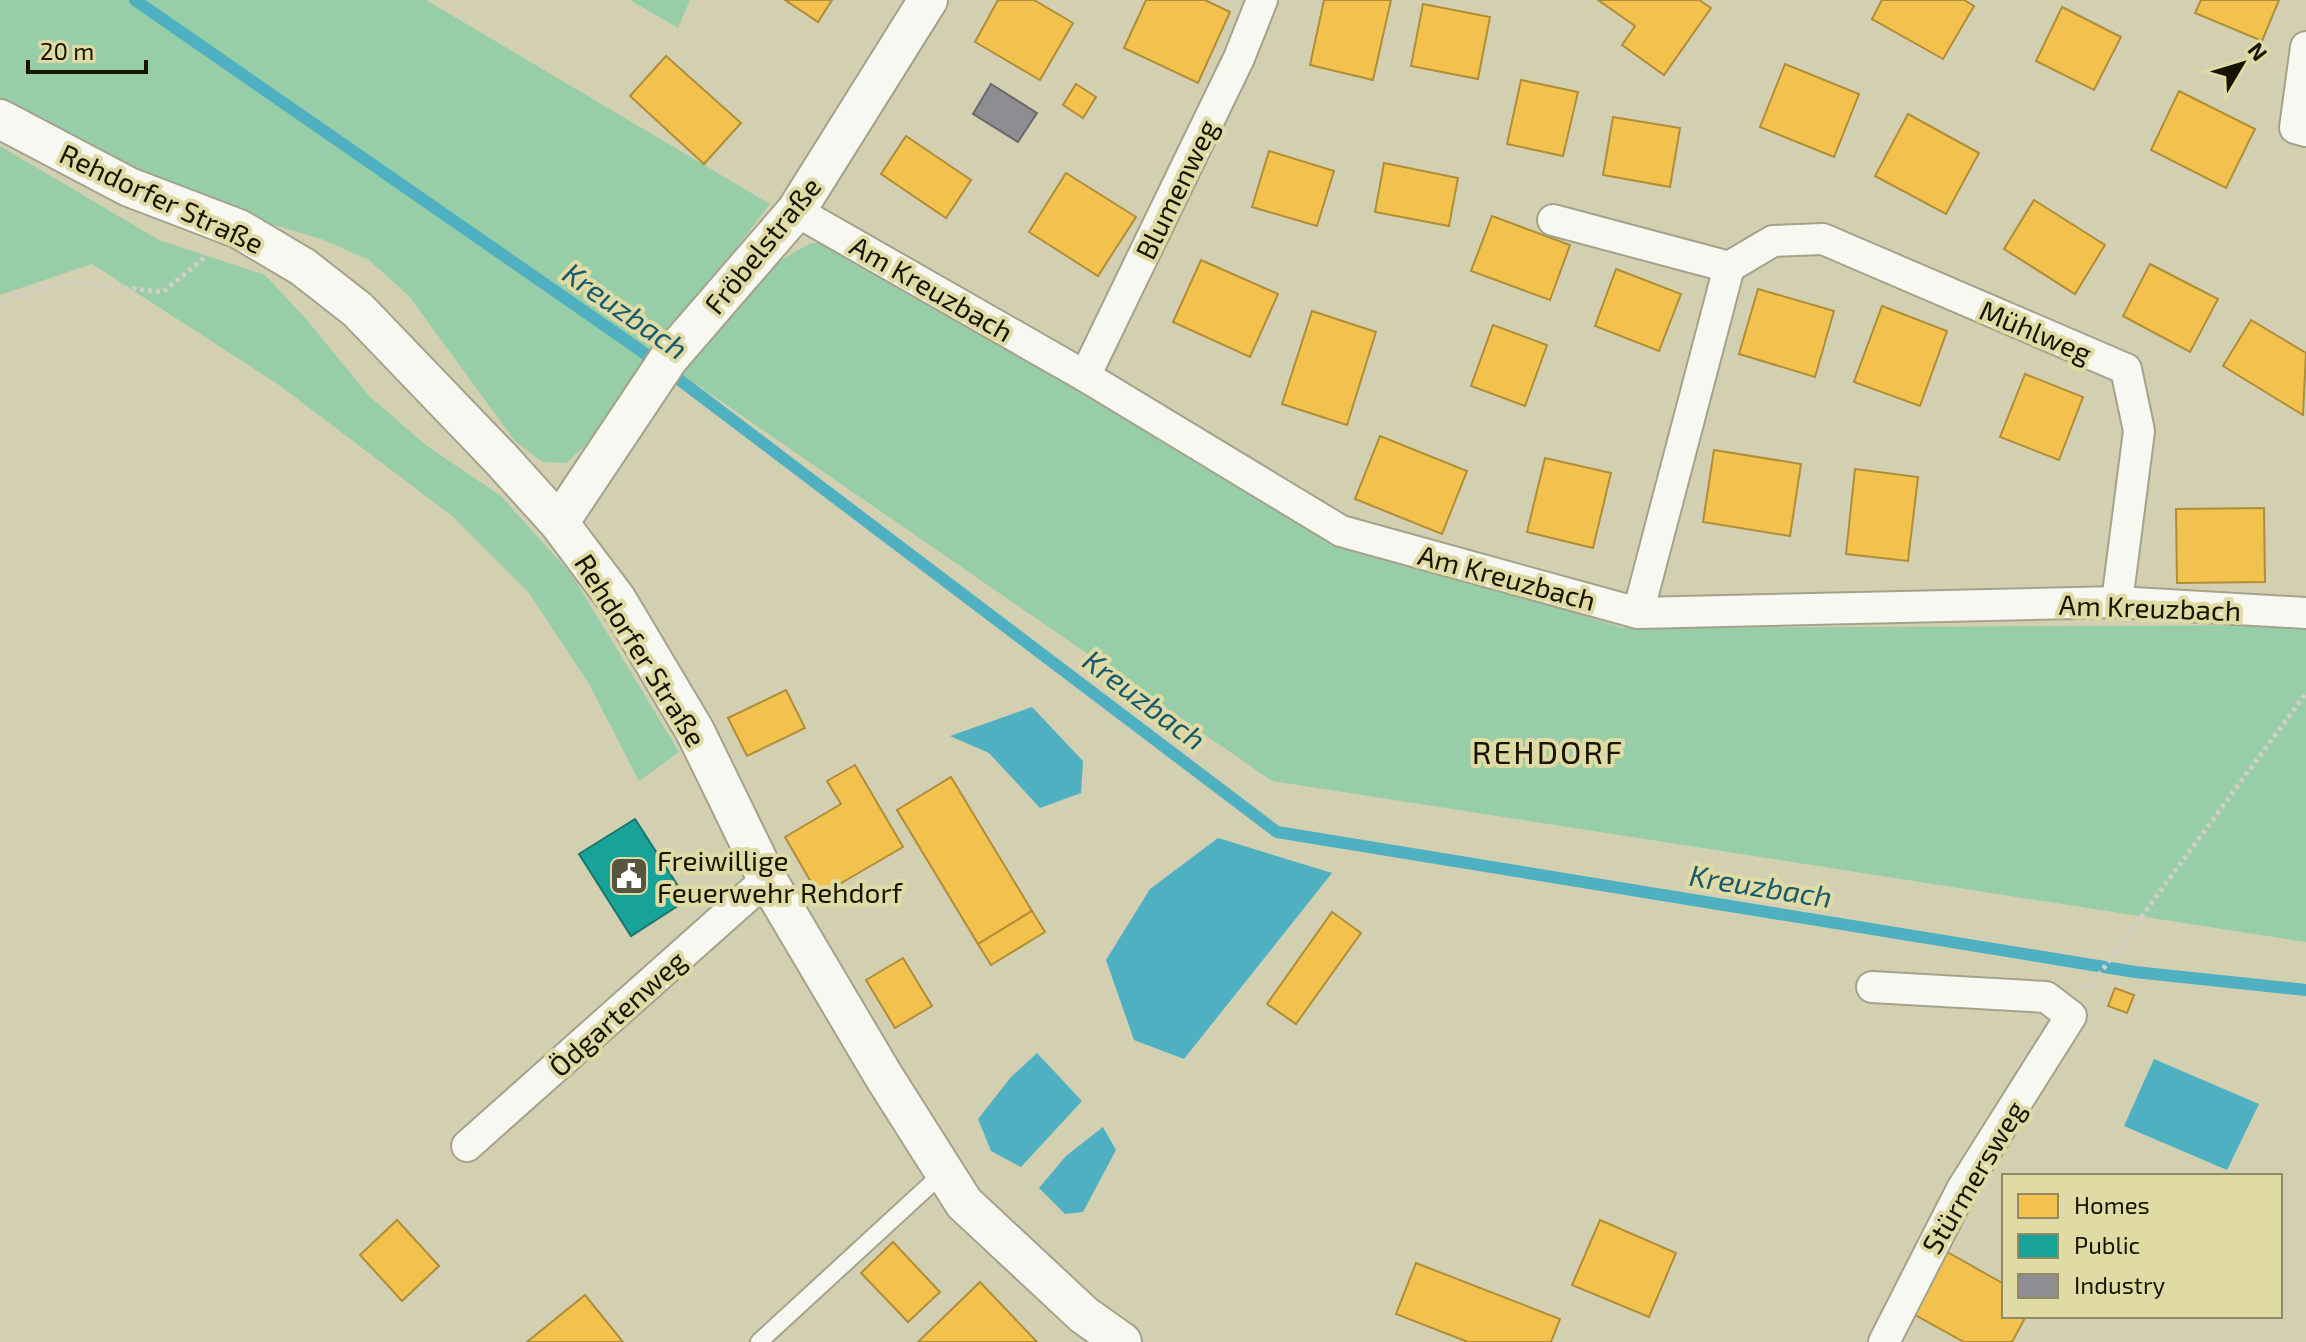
<svg xmlns="http://www.w3.org/2000/svg" width="2306" height="1342" viewBox="0 0 2306 1342" font-family="'Exo 2',sans-serif">
<rect width="100%" height="100%" fill="#d3d0b2"/>
<g fill="#97cea8">
<path d="M0,0h426l344,204 -183,240 -21,19 -24,-1 -27,-21 -106,-145 -40,-36 -45,-20 -103,-31 -105,-40 -116,-66z"/>
<path d="M630,0h60l-12,28z"/>
<path d="M0,146l159,94 106,35 42,45 62,76 58,50 74,50 71,79 107,177 -40,29 -50,-97 -60,-91 -77,-77 -173,-131 -187,-121 -92,31z"/>
<path d="M811,243h26l510,299 276,86 683,-3v317l-1034,-161 -592,-408 83,-103z"/>
</g>
<g fill="#4eb0c1">
<path d="M1032,707l51,54 -2,32 -41,15 -51,-55 -39,-17z"/>
<path d="M1218,838l114,35 -148,186 -50,-19 -28,-80 44,-71z"/>
<path d="M1037,1053l45,48 -61,66 -30,-16 -13,-32 33,-42z"/>
<path d="M2154,1059l105,45 -32,66 -103,-44z"/>
<path d="M1103,1127l13,23 -33,62 -18,2 -26,-26 27,-32z"/>
</g>
<g fill="#f2c14e" stroke="#b08d37" stroke-width="2">
<path d="M785,0h47l-14,22z"/>
<path d="M998,0h36l39,23 -33,57 -65,-38z"/>
<path d="M1146,0h59l25,12 -32,71 -74,-35z"/>
<path d="M1324,0h67l-18,80 -63,-15z"/>
<path d="M1598,0h101l12,8 -47,67 -42,-30 13,-19z"/>
<path d="M1882,0h82l10,6 -31,53 -71,-40z"/>
<path d="M2201,0h78l-17,41 -67,-28z"/>
<path d="M1423,4l67,13 -12,62 -67,-13z"/>
<path d="M2062,7l59,30 -27,53 -58,-29z"/>
<path d="M666,56l75,67 -37,41 -74,-68z"/>
<path d="M1785,64l74,30 -25,63 -74,-30z"/>
<path d="M1521,80l57,12 -15,64 -56,-12z"/>
<path d="M1076,84l20,13 -13,21 -20,-13z"/>
<path d="M2179,91l76,38 -29,59 -75,-38z"/>
<path d="M1908,114l71,39 -33,61 -71,-38z"/>
<path d="M1613,117l67,11 -10,59 -67,-12z"/>
<path d="M906,136l65,44 -25,38 -65,-44z"/>
<path d="M1269,151l65,20 -17,55 -65,-19z"/>
<path d="M1384,163l74,15 -9,48 -74,-14z"/>
<path d="M1066,173l70,44 -38,59 -69,-44z"/>
<path d="M2034,200l71,45 -30,49 -71,-45z"/>
<path d="M1492,216l78,29 -20,55 -79,-29z"/>
<path d="M1201,260l77,34 -28,63 -77,-35z"/>
<path d="M2150,264l68,35 -28,53 -67,-36z"/>
<path d="M1616,269l65,25 -22,57 -64,-25z"/>
<path d="M1758,289l76,22 -19,66 -76,-23z"/>
<path d="M1882,306l65,25 -27,75 -66,-24z"/>
<path d="M1312,311l64,21 -29,93 -65,-21z"/>
<path d="M2251,320l55,33 -3,62 -80,-49z"/>
<path d="M1493,325l54,20 -22,61 -54,-20z"/>
<path d="M2025,374l58,23 -24,63 -59,-23z"/>
<path d="M1380,436l87,35 -25,63 -87,-35z"/>
<path d="M1714,450l87,14 -11,72 -87,-14z"/>
<path d="M1545,458l66,15 -18,75 -66,-16z"/>
<path d="M1855,469l63,8 -10,84 -62,-7z"/>
<path d="M2264,508l1,74 -88,1 -1,-74z"/>
<path d="M786,690l19,38 -58,28 -19,-38z"/>
<path d="M855,765l48,82 -84,49 -34,-59 56,-33 -14,-23z"/>
<path d="M951,777l81,134 -54,33 -81,-134z"/>
<path d="M1032,911l13,21 -54,33 -13,-21z"/>
<path d="M1332,912l29,21 -65,91 -29,-20z"/>
<path d="M903,958l29,48 -37,22 -29,-48z"/>
<path d="M2115,988l19,7 -7,18 -19,-7z"/>
<path d="M397,1220l42,46 -37,35 -42,-46z"/>
<path d="M1600,1220l76,33 -27,64 -77,-32z"/>
<path d="M893,1242l47,50 -32,30 -47,-49z"/>
<path d="M1942,1249l62,35v32h22l-14,26h-48l-56,-31z"/>
<path d="M1416,1263l144,56 -9,23h-83l-72,-28z"/>
<path d="M980,1282l57,60h-119z"/>
<path d="M585,1295l38,47h-96z"/>
</g>
<path fill="#17a398" stroke="#17786b" stroke-width="2" d="M635,819l52,81 -56,36 -52,-82z"/>
<path fill="#8d8d92" stroke="#6a6967" stroke-width="2" d="M991,84l46,29 -19,29 -45,-28z"/>
<g fill="none" stroke-linecap="round" stroke-linejoin="round">
<path stroke="#4eb0c1" stroke-width="12" d="M135,0l505,350 637,482 858,140 171,18"/>
<defs>
<path id="service" d="M759,1342l186,-171"/>
<g id="minor">
<path d="M2306,47l-11,81 11,3"/>
<path d="M796,211l289,165 256,155 297,82 479,-11 189,11"/>
<path d="M1553,220l176,47"/>
<path d="M1085,376l154,-318 23,-58"/>
<path d="M1638,613l91,-346 44,-26 50,-2 303,130 13,62 -22,171"/>
<path d="M1872,987l174,10 25,19 -109,173 -78,153"/>
<path d="M467,1146l300,-267"/>
</g>
<g id="tertiary">
<path d="M0,119l129,68 110,42 64,38 55,43 144,150 57,63 58,77 78,131 72,148 116,196 81,128 120,112 38,27"/>
<path d="M559,523l110,-165 127,-147 132,-211"/>
</g>
</defs>
<use href="#service" stroke="#a4a28a" stroke-width="20"/>
<use href="#minor" stroke="#a4a28a" stroke-width="34"/>
<use href="#tertiary" stroke="#a4a28a" stroke-width="42"/>
<g stroke="#d0cec6" stroke-width="5" stroke-dasharray="4 4" stroke-linecap="butt">
<path d="M0,302l64,-21 99,11 41,-34"/>
<path d="M2089,988l217,-295"/>
</g>
<use href="#service" stroke="#f8f8f3" stroke-width="16"/>
<use href="#minor" stroke="#f8f8f3" stroke-width="30"/>
<use href="#tertiary" stroke="#f8f8f3" stroke-width="38"/>
</g>
<defs>
<symbol id="civic-square" viewBox="-11 -11 22 22"><rect x="-9" y="-9" width="18" height="18" rx="4" fill="#595640" stroke="#e0daa5"/><path d="M-.6-6.5H3V-4.5H.6V-3L4-1V1h2V6H-6V1h2V-1L-.6-3ZM-1.2 2.5V6h2.4V2.5Z" fill="#fff"/></symbol>
</defs>
<g fill-rule="evenodd">
<use href="#civic-square" x="607" y="854" width="44" height="44"/>
</g>
<g text-anchor="middle" dominant-baseline="central" stroke-width="8" stroke-linejoin="round" paint-order="stroke">
<g font-size="28" fill="#171402" stroke="#e0daa5">
<text transform="translate(1176 189) rotate(-64)">Blumenweg</text>
<text transform="translate(162 198) rotate(25)">Rehdorfer Straße</text>
<text transform="translate(762 245) rotate(-51)">Fröbelstraße</text>
<text transform="translate(932 288) rotate(30)">Am Kreuzbach</text>
<text transform="translate(2036 331) rotate(23)">Mühlweg</text>
<text transform="translate(1507 577) rotate(15)">Am Kreuzbach</text>
<text transform="translate(2150 607) rotate(2)">Am Kreuzbach</text>
<text transform="translate(641 650) rotate(58)">Rehdorfer Straße</text>
<text transform="translate(617 1013) rotate(-42)">Ödgartenweg</text>
<text transform="translate(1973 1177) rotate(-59)">Stürmersweg</text>
</g>
<g font-size="28" fill="#171402" stroke="#e0daa5" text-anchor="start">
<text x="657" y="860">Freiwillige<tspan x="657" dy="32">Feuerwehr Rehdorf</tspan></text>
</g>
<g font-size="30" font-style="italic" fill="#175a6e" stroke="#e0daa5">
<text transform="translate(626 310) rotate(35)">Kreuzbach</text>
<text transform="translate(1145 699) rotate(37)">Kreuzbach</text>
<text transform="translate(1761 885) rotate(9)">Kreuzbach</text>
</g>
<g font-size="32" letter-spacing="2" fill="#171402" stroke="#e0daa5">
<text x="1548" y="751">REHDORF</text>
</g>
</g>
<rect x="2002" y="1174" width="280" height="144" fill="#e0daa5" stroke="#908b64" stroke-width="2"/>
<rect x="2018" y="1194" width="40" height="24" fill="#f2c14e" stroke="#908b64" stroke-width="2"/>
<text x="2074" y="1214" font-size="24" fill="#171402">Homes</text>
<rect x="2018" y="1234" width="40" height="24" fill="#17a398" stroke="#908b64" stroke-width="2"/>
<text x="2074" y="1254" font-size="24" fill="#171402">Public</text>
<rect x="2018" y="1274" width="40" height="24" fill="#8d8d92" stroke="#908b64" stroke-width="2"/>
<text x="2074" y="1294" font-size="24" fill="#171402">Industry</text>
<g transform="translate(2242 64) rotate(52)" stroke="#e0daa5" stroke-width="6" paint-order="stroke">
<path d="M0-6L14 30L0 20L-14 30Z" fill="#171402"/>
<text y="-12" font-size="22" font-weight="bold" text-anchor="middle" fill="#171402">N</text>
</g>
<path d="M28 60v12h118v-12" fill="none" stroke="#171402" stroke-width="4"/>
<text x="40" y="60" font-size="24" fill="#171402" stroke="#e0daa5" stroke-width="6" paint-order="stroke">20 m</text>
</svg>
